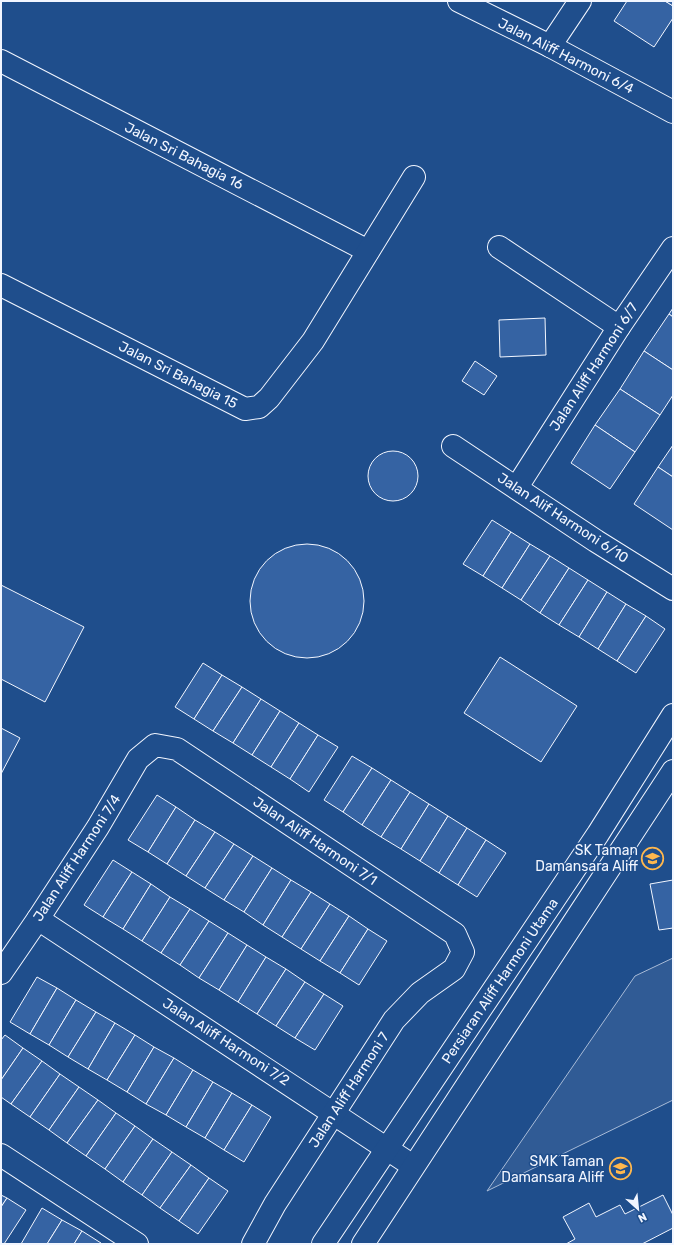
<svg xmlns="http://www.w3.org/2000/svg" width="674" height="1245" viewBox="0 0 674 1245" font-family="Rubik,sans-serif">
<rect width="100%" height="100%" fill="#1f4e8c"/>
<path fill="#305b95" stroke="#a8bbd7" d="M673,958v142l-186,91 148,-215z"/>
<g fill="#3563a3" stroke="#f2f6ff">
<path d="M627,1h38l8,5v12l-19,29 -40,-26z"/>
<path d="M665,1h8v5z"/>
<path d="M673,308v9l-4,-3z"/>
<path d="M669,314l4,3v53l-29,-19z"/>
<path d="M545,318l1,37 -46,2 -1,-37z"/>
<path d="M644,351l29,19v25l-13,20 -40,-26z"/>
<path d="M475,361l22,15 -13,19 -22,-14z"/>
<path d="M620,389l40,26 -25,37 -40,-27z"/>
<path d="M595,425l40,27 -25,37 -39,-26z"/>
<path d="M673,445v32l-15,-10z"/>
<circle cx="393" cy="476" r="25"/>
<path d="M658,467l15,10v53l-39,-26z"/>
<path d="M492,520l19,12 -28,44 -20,-12z"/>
<path d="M511,532l19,12 -28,44 -19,-12z"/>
<path d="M530,544l20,12 -29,44 -19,-12z"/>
<circle cx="307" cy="601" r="57"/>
<path d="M550,556l19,12 -29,45 -19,-13z"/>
<path d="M569,568l19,12 -29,45 -19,-12z"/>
<path d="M588,580l19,12 -28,45 -20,-12z"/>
<path d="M1,585l83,42 -39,75 -44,-23z"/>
<path d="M607,592l19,12 -28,45 -19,-12z"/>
<path d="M626,604l20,12 -29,45 -19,-12z"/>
<path d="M646,616l19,13 -29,44 -19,-12z"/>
<path d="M500,657l77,49 -36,56 -77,-49z"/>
<path d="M203,663l19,12 -28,44 -19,-12z"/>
<path d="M222,675l20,12 -29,44 -19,-12z"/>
<path d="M242,687l19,12 -28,44 -20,-12z"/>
<path d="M261,699l19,12 -28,44 -19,-12z"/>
<path d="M280,711l19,12 -28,44 -19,-12z"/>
<path d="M299,723l19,12 -28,44 -19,-12z"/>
<path d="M1,728l19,10 -19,36z"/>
<path d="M318,735l20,12 -29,45 -19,-13z"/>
<path d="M352,756l20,12 -29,44 -19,-12z"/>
<path d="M372,768l19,12 -29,45 -19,-13z"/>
<path d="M391,780l19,12 -29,45 -19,-12z"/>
<path d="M410,792l19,12 -28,45 -20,-12z"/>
<path d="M157,795l19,12 -28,45 -20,-12z"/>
<path d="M429,804l19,12 -28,45 -19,-12z"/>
<path d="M176,807l19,13 -28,44 -19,-12z"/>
<path d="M448,816l19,12 -28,45 -19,-12z"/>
<path d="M195,820l20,12 -29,44 -19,-12z"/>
<path d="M467,828l19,12 -28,45 -19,-12z"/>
<path d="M215,832l19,12 -29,44 -19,-12z"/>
<path d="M486,840l20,13 -29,44 -19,-12z"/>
<path d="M234,844l19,12 -29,44 -19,-12z"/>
<path d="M253,856l19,12 -28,44 -20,-12z"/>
<path d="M113,860l19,12 -29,45 -19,-12z"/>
<path d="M272,868l19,12 -28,45 -19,-13z"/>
<path d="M132,872l19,12 -28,45 -20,-12z"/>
<path d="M291,880l20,12 -29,45 -19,-12z"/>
<path d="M673,880v48l-14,2 -9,-46z"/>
<path d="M151,884l19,13 -28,44 -19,-12z"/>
<path d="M311,892l19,12 -29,45 -19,-12z"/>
<path d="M170,897l20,12 -29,44 -19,-12z"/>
<path d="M330,904l19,12 -29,45 -19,-12z"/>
<path d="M190,909l19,12 -29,44 -19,-12z"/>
<path d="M349,916l19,13 -28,44 -20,-12z"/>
<path d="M209,921l19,12 -29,45 -19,-13z"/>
<path d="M368,929l19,12 -28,44 -19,-12z"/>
<path d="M228,933l19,12 -28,45 -20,-12z"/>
<path d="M247,945l19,12 -28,45 -19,-12z"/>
<path d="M266,957l20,12 -29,45 -19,-12z"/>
<path d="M286,969l19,13 -29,44 -19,-12z"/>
<path d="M37,977l20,11 -27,46 -20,-12z"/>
<path d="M305,982l19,12 -29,44 -19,-12z"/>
<path d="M57,988l19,12 -27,45 -19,-11z"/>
<path d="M324,994l19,12 -28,44 -20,-12z"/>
<path d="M76,1000l20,12 -28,45 -19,-12z"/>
<path d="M96,1012l19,11 -27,46 -20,-12z"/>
<path d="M115,1023l20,12 -28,45 -19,-11z"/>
<path d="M5,1035l18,13 -22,32v-40z"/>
<path d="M135,1035l19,12 -27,45 -20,-12z"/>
<path d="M154,1047l20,11 -28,46 -19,-12z"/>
<path d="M23,1048l19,13 -31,43 -10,-7v-17z"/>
<path d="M174,1058l19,12 -27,45 -20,-11z"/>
<path d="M42,1061l18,13 -30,43 -19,-13z"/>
<path d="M193,1070l20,12 -27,45 -20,-12z"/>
<path d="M60,1074l19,13 -30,43 -19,-13z"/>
<path d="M213,1082l19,11 -27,45 -19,-11z"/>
<path d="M79,1087l19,13 -31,43 -18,-13z"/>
<path d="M232,1093l20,12 -28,45 -19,-12z"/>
<path d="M98,1100l18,13 -30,43 -19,-13z"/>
<path d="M252,1105l19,12 -27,45 -20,-12z"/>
<path d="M116,1113l19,13 -30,43 -19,-13z"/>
<path d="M135,1126l18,13 -30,43 -18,-13z"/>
<path d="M153,1139l19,13 -30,43 -19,-13z"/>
<path d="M172,1152l19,13 -31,43 -18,-13z"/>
<path d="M191,1165l18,13 -30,43 -19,-13z"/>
<path d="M209,1178l19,13 -30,43 -19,-13z"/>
<path d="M1,1195l6,3 -6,9z"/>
<path d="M663,1195l10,20v13l-31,16h-76l9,-5 -12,-22 26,-14 7,14 24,-12 5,9z"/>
<path d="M7,1198l19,12 -22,34h-3v-37z"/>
<path d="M42,1208l20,12 -15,24h-26z"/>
<path d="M62,1220l20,11 -8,13h-27z"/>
<path d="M82,1231l19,12 -1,1h-26z"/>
</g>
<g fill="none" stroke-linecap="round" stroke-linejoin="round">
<defs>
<g id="minor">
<path d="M459,1l91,45 123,66"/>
<path d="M550,46l30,-45"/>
<path d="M1,61l367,190"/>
<path d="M499,247l120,80"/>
<path d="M1,285l244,124 14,-2 10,-9 44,-57 101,-164"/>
<path d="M453,446l143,95 77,48"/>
<path d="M517,487l102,-160 54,-79"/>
<path d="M38,919l375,247"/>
<path d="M1,973l37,-54 60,-92 40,-68 17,-14 22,4 278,185 8,18 -9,17 -34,24 -26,27 -119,184 -22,40"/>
<path d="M1,1155l136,89"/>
<path d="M323,1244l275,-410 75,-119"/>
<path d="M363,1244l310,-473"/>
</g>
</defs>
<use href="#minor" stroke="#f2f6ff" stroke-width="24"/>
<use href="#minor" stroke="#1f4e8c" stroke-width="22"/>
</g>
<defs>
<symbol id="school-ring" viewBox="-11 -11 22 22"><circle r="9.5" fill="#1f4e8c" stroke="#ffb74d" stroke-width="1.5"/><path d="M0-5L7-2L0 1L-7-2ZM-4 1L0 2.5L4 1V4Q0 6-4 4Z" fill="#ffb74d"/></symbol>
</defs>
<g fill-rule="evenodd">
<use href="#school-ring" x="640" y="846" width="25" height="25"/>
<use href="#school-ring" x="608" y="1156" width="25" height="25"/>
</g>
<g text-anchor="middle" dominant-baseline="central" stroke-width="3" stroke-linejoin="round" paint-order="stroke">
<g font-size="14" fill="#f2f6ff" stroke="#1f4e8c">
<text transform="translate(566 56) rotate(27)">Jalan Aliff Harmoni 6/4</text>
<text transform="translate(184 156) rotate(27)">Jalan Sri Bahagia 16</text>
<text transform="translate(594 367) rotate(-57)">Jalan Aliff Harmoni 6/7</text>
<text transform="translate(178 375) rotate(27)">Jalan Sri Bahagia 15</text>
<text transform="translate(563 518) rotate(33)">Jalan Alif Harmoni 6/10</text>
<text transform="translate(315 841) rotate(34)">Jalan Aliff Harmoni 7/1</text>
<text transform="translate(77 858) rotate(-57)">Jalan Aliff Harmoni 7/4</text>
<text transform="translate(500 981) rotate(-56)">Persiaran Aliff Harmoni Utama</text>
<text transform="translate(226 1042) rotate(33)">Jalan Aliff Harmoni 7/2</text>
<text transform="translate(349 1090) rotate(-57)">Jalan Aliff Harmoni 7</text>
</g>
<g font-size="14" fill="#f2f6ff" stroke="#1f4e8c" text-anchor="end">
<text x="638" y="850">SK Taman<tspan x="638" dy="16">Damansara Aliff</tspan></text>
<text x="604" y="1161">SMK Taman<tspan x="604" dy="16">Damansara Aliff</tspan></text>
</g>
</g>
<rect width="674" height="1245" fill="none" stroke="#f2f6ff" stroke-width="4"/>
<g transform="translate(638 1209) rotate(153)" stroke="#1f4e8c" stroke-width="3" paint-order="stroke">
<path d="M0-3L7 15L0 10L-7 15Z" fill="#f2f6ff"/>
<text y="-6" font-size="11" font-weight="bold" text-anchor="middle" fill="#f2f6ff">N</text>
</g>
</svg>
